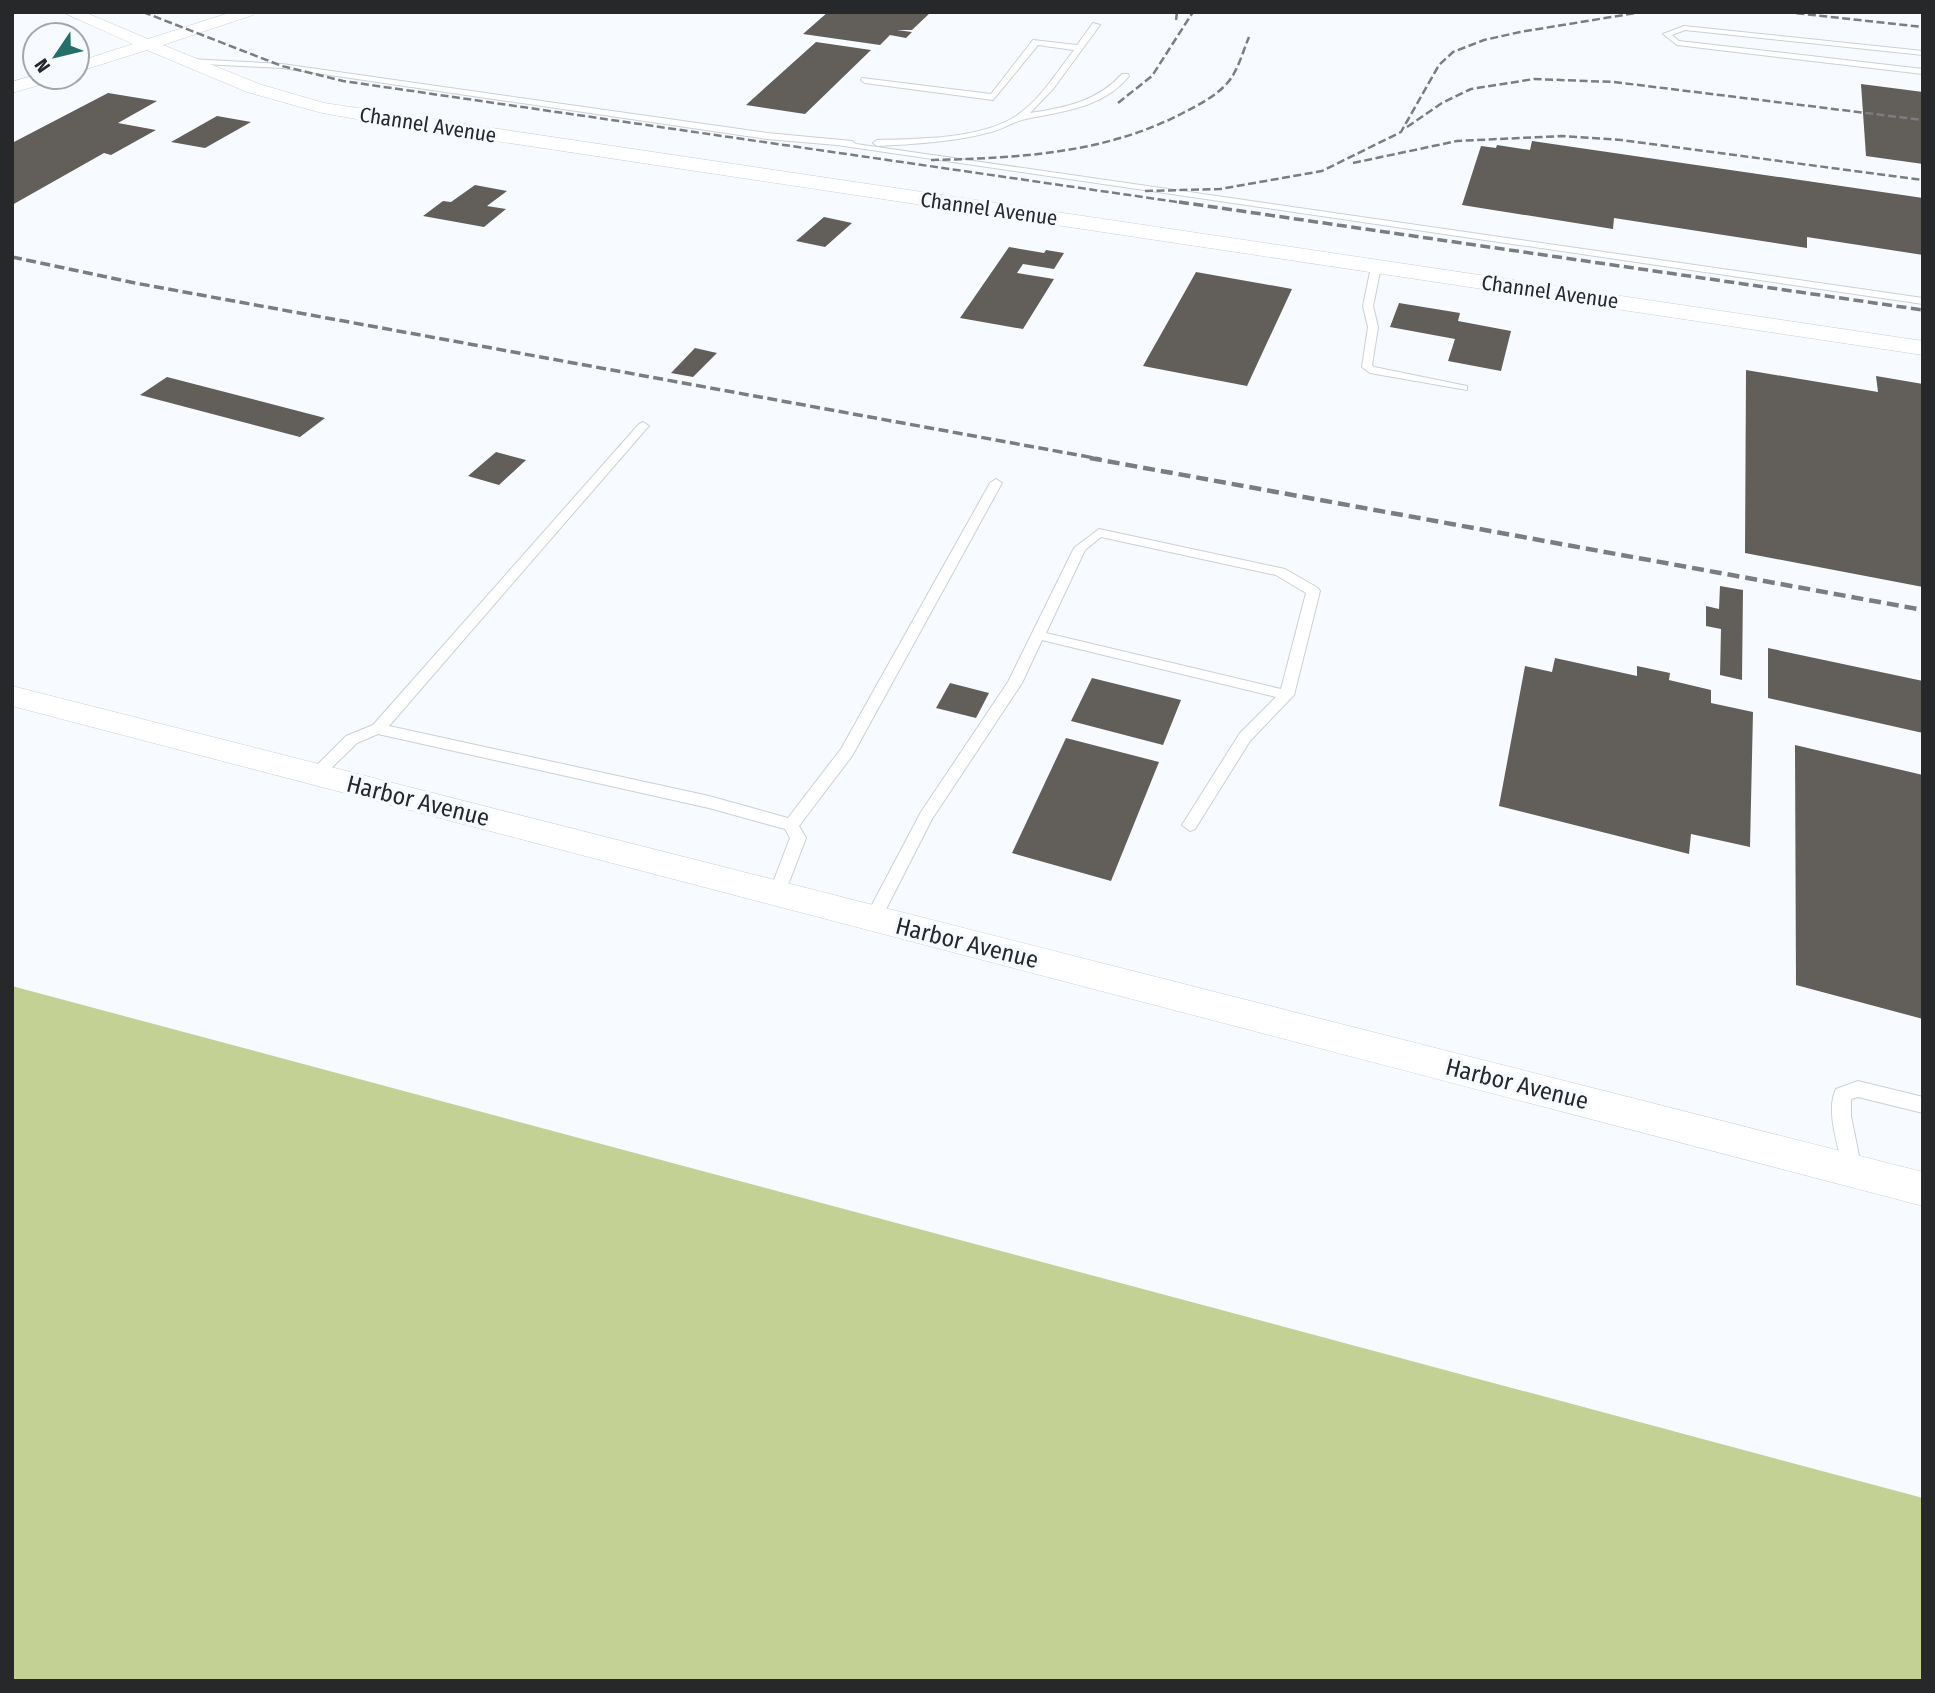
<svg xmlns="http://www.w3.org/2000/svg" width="1935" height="1693" viewBox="0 0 1935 1693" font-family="'Fira Sans Condensed',sans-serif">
<rect width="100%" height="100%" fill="#f7fbff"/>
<path fill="#c3d294" d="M12,986l1911,512v183h-1911z"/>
<g fill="#625e5a">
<path d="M828,12h103l-19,18h-15l15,2 -6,6 -16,-3 -10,10 -77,-11z"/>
<path d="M816,42l55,8 -66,64 -59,-9z"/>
<path d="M1861,84l62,8v72l-57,-8z"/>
<path d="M108,93l49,8 -39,22 38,7 -45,25 -7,-2 -92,52v-62z"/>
<path d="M217,116l34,6 -46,26 -34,-6z"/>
<path d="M1532,141l391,57v57l-116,-18v11l-193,-30 -1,11 -151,-24 19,-59 15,2 1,-3 33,5z"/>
<path d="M475,185l32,6 -20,15 19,3 -22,18 -61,-11 20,-15 8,1z"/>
<path d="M824,217l28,6 -27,24 -29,-6z"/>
<path d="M1009,247l35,6 2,-3 18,3 -10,16 -31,-5 -6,9 37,6 -31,50 -63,-11z"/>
<path d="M1196,272l96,17 -45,97 -104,-20z"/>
<path d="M1399,303l61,10 -2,8 53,10 -10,40 -53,-10 7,-22 -65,-12z"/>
<path d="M695,348l22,5 -24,24 -22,-4z"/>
<path d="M1746,370l132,22 -2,-16 47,8v203l-178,-34z"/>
<path d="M167,377l158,41 -25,19 -160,-42z"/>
<path d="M496,452l30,8 -27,25 -31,-9z"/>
<path d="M1720,586l23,4 -1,90 -22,-5 1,-46 -15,-3v-20l13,3z"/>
<path d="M1768,648l155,33v52l-155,-35z"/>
<path d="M1555,658l82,18v-10l33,7 -1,7 42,10v13l42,9 -3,135 -59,-13 -2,20 -190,-48 26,-140 27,6z"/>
<path d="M1092,678l89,22 -18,45 -92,-24z"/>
<path d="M950,683l39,10 -13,25 -40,-10z"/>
<path d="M1066,738l93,24 -48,119 -99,-28z"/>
<path d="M1795,745l128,30v244l-127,-34z"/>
</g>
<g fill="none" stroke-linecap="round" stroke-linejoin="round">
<defs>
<g id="lane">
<path d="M1093,23l7,2 -47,64 -23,24c35,-5 68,-12 92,-39h6l1,2c-26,32 -65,35 -103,43 -12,2 -23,10 -35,13 -37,10 -76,12 -114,14l-4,-3 4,-3c41,-1 104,-1 139,-24 24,-16 41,-44 58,-66l-36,-5 -45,55 -128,-17 -4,-3 1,-2 129,16 42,-54 44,5z"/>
<path d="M1684,26l239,25v4l-238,-25 -13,5 7,6 244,28v5l-246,-29 -14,-11z"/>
<path d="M188,59l94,5 485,69 85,8 4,3 1067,154v6l-1086,-159 -70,-6 -485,-71 -97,-5v-4z"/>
<path d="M1376,264l5,3 -8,39 5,21 -6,38 2,2 93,19v4l-97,-17 -8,-6 6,-40 -5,-21 8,-39z"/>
<path d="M643,422l6,4 -2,2 -258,298 320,70 79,22 53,-69 149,-266 6,-4 6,4 -150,273 -53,70 7,12 -21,55 -2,4h-12l-2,-4 21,-55 -5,-9 -76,-21 -331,-74 -21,9 -37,36h-10l-3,-4 39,-39 27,-11 266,-301z"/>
<path d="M1099,529l186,40 33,19 2,3 -26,104 -44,46 -55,88 -5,2 -8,-6 58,-92 36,-36 -234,-57 -20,43 -90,136 -53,104h-12l-2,-5 56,-106 87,-130 66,-134zM1101,537l175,38 30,18 -25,96 -235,-56 39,-83z"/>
<path d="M1858,1081l65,16v16l-65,-16 -7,2v17l11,55 -2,6 -7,2 -7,-2 -2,-6c-5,-23 -19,-60 -8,-82z"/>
</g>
<g id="street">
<path d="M62,12h22l64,27 84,-27h24l-3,3 -90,30 96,39 65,19 1599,238v14l-1514,-227 -87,-15 -75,-21 -100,-42 -70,22v-10l56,-18z"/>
<path d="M35,75l20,2 -2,4 -41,12v-11z"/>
<path d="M12,686l1911,486v34l-1911,-500z"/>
</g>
</defs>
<use href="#lane" stroke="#cbd0d4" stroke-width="2"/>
<use href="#street" stroke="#cbd0d4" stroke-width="1"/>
<use href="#lane" fill="#fff" fill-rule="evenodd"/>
<use href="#street" fill="#fff" fill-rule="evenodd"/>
<g stroke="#7b7d80" stroke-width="2.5" stroke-dasharray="8 3.5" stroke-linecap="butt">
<path d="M143,12l139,54 61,15 848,123"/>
<path d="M1785,12l138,15"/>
<path d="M1176,20l1,-8"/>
<path d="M1118,103l34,-27 41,-64"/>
<path d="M1407,127l35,-24 29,-14 63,-10 80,3 309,38"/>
<path d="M931,160c86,-2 172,-6 250,-46 17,-9 36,-18 48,-33 10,-13 14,-30 20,-44"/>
<path d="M1353,163l104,-22 105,-5 59,4 302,40"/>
<path d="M1145,191l75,-2 102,-18 79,-39 38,-67 14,-13 31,-12 36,-8 122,-20"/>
</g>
<g stroke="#7b7d80" stroke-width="3.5" stroke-dasharray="10 4.5" stroke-linecap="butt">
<path d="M1179,202l744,108"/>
<path d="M12,257l123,26 965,176"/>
</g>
<path stroke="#7b7d80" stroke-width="4.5" stroke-dasharray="12 6" stroke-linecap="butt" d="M1090,458l833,152"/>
</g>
<g text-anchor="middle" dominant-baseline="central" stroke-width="7" stroke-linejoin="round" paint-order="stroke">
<g font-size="21" fill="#27282a" stroke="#f7fbff">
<text transform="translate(428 125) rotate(9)">Channel Avenue</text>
<text transform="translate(989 209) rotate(8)">Channel Avenue</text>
<text transform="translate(1550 292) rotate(8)">Channel Avenue</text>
</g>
<g font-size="24" fill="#27282a" stroke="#f7fbff">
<text transform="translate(418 801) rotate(14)">Harbor Avenue</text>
<text transform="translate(967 943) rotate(14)">Harbor Avenue</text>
<text transform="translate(1517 1084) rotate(14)">Harbor Avenue</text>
</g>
</g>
<rect width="1935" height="1693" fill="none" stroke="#27282a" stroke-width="28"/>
<g transform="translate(56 56) rotate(235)"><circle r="33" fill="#f7fbff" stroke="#a4a7aa" stroke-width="2"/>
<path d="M0-5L12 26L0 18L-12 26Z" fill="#256f6b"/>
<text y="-10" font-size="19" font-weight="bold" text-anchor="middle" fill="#27282a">N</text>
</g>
</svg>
